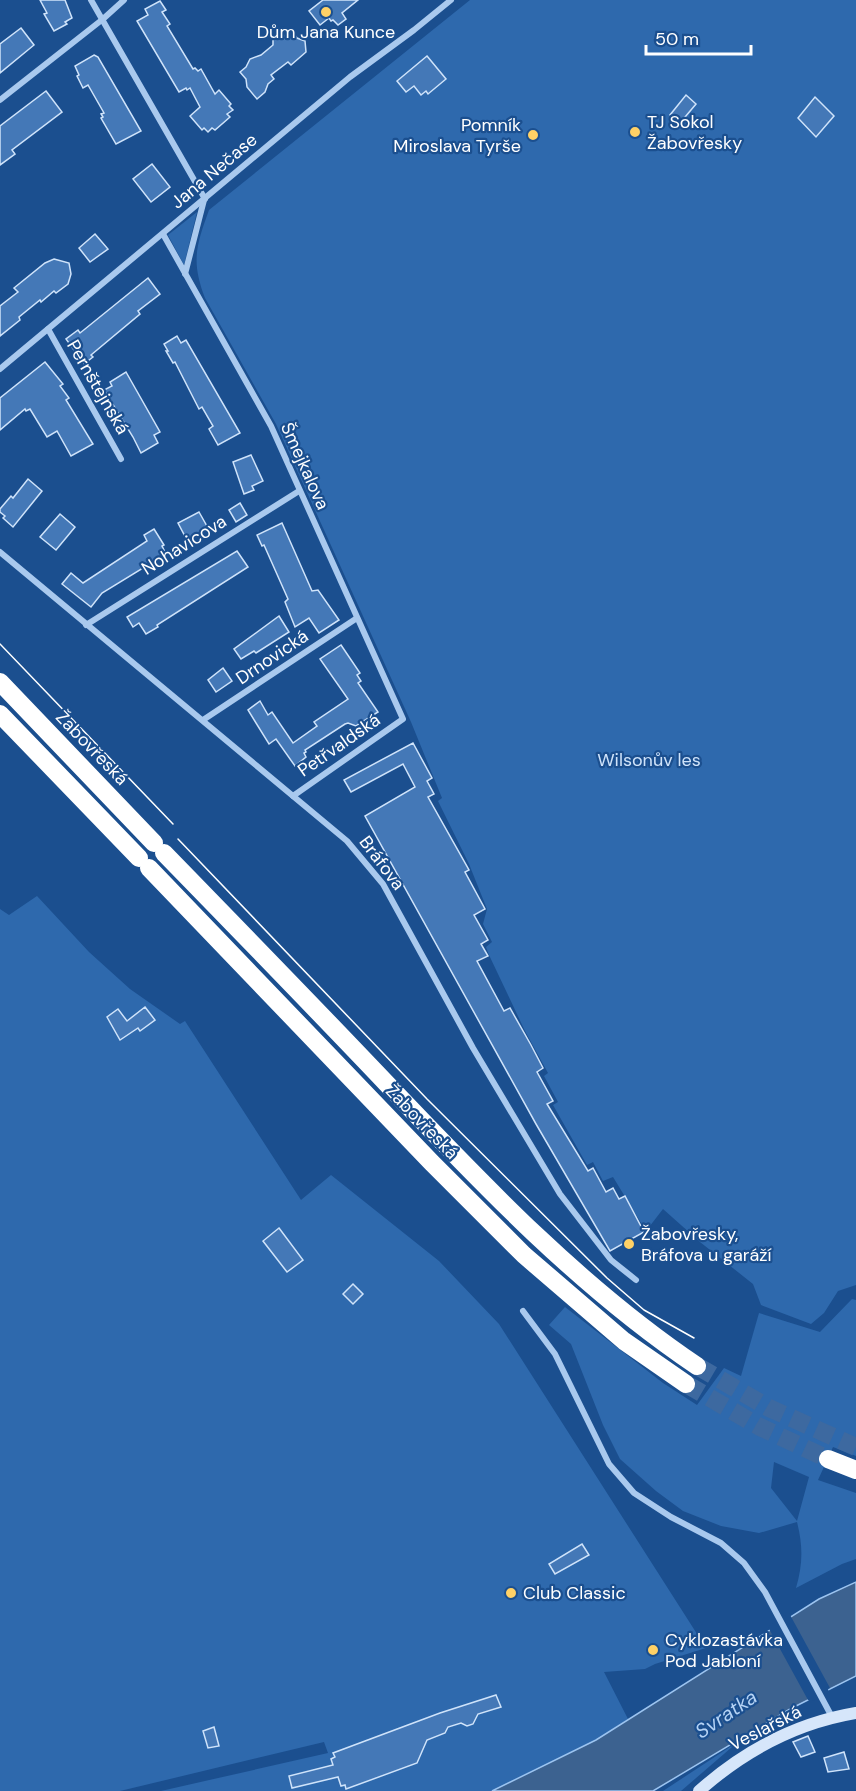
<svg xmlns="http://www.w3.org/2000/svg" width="856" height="1791" viewBox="0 0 856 1791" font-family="'DM Sans',sans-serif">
<rect width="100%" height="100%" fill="#1b4f8f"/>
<g fill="#2e69ad" fill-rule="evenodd">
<path d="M470,0h386v1285l-18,6 -14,22 -13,11 -50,-19 -8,-21 -53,-42 -37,-33 -17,22 -33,-54 -10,4 -10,-19 -6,3 -34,-60 5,-3 -14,-26 4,-3 -23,-42 -36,-76 -3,-8 6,-5 -9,-18 4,-15 -18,-45 -31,-63 4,-3 -31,-76 -135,-298 -71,-126c-14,-37 -9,-52 4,-88z"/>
<path d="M197,212l-13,53 -16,-30z"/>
<path d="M37,896l52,56 41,37 50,35 5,-3 116,179 30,-25 108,86 60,63 207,324 -51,16 -10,5 -41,3 24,47 -32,21 -104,51h-331l167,-38 -4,-11 -204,49h-120v-882l9,6z"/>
<path d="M852,1299l4,1v156l-23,-9 -15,33 38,13v66l-14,5 -46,24c7,-24 7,-42 1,-66l-38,11 -38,-7 -38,-15 -27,-20 -36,-32 -17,-34 -32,-81 -22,-19 16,-18 98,76 34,22 27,-37 17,8 18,-63 61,19zM774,1462l35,15 -12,44 -26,-33z"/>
<path d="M739,1741l-58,50h-18z"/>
</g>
<path fill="#3c6290" stroke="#9cc4f0" stroke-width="1.5" d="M856,1582v94l-66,33 -137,82h-161l104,-51 223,-141z"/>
<path fill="#1b4f8f" d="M789,1613l41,75 -2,1 1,3 -18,10 -3,-2 -40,-73z"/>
<g fill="#4478b7" stroke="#cfe3fa" stroke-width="1.5">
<path d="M40,0h25l7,18 -7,4 2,2 -13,7 -10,-17 3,-1z"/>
<path d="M323,0h35l-16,13 4,6 -8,6 -5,-5 -2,1 -2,-3 -9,7 -11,-14z"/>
<path d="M160,1l6,9 -4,2 8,12 -3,2 26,43 2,-1 3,3 3,-2 14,25 4,-4 12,14 -2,2 4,4 -6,4 3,3 -15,13 -3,-2 -4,4 -4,-4 -2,2 -12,-14 10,-9 -10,-19 -3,2 -1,-2 -7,4 -42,-71 11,-6 -3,-6z"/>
<path d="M21,28l13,17 -34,28v-29z"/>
<path d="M291,30l6,8 8,3 1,11 -15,13 -3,-3 -17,13 3,4 -6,5 -3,8 -8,7 -10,-12 -1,-8 -6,-7 6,-5 4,-8 11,-4 12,-10v-5l5,-4 5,1z"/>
<path d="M94,55l4,2 43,74 -25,13 -15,-26 2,-1 -2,-3 3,-1 -16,-28 -5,3 -6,-12 2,-1 -4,-9z"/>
<path d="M427,56l19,23 -18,15 -2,-3 -5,4 -7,-9 -8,6 -9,-11z"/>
<path d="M46,91l16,21 -50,38 3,4 -15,11v-39z"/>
<path d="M686,95l10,9 -16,19 -10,-8z"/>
<path d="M815,97l19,19 -18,21 -18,-19z"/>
<path d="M152,164l18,23 -19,15 -18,-23z"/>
<path d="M95,234l13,15 -18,13 -11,-14z"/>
<path d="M54,259l15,4 2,11 -3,10 -12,9 -2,-2 -13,11 -1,-2 -21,17 1,3 -20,16v-30l18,-14 -4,-4 31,-25z"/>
<path d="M148,278l12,16 -22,17 2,3 -49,41 2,2 -9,7 -18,-25 12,-9 2,3 5,-4z"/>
<path d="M177,336l4,7 5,-3 54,93 -22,12 -9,-16 4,-3 -11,-19 -3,2 -24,-47 -2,1 -7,-12h2l-4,-7z"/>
<path d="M45,362l18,22 -3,2 9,12 -3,2 27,44 -22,12 -14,-25 -10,6 -17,-28 -4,2 -1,-2 -25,21v-32z"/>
<path d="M126,372l34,60 -6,3 4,8 -17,10 -8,-16 -29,-47 8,-4 -2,-4z"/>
<path d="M251,455l12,26 -11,5 2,4 -10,4 -11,-32z"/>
<path d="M28,479l14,12 -29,36 -10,-9 2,-2 -5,-4v-3l11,-13 2,2z"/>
<path d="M240,503l7,12 -11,7 -7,-12z"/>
<path d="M199,512l9,16 -5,3 -2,4 -14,5 -9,-17z"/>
<path d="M60,514l15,13 -19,23 -16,-13z"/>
<path d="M282,523l30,68 6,-1 21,30 -20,13 -10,-15 -14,9 -10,-25 3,-3 -24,-54 -2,1 -5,-11z"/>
<path d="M154,529l10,16 -2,1 4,8 -64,39 -11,14 -29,-23 9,-11 12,10 64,-42 -3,-6z"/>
<path d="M237,551l11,16 -91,58 1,2 -12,7 -7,-11 -6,4 -6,-10z"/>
<path d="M279,616l10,16 -33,21 -2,-2 -13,8 -7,-10z"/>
<path d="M341,645l19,28 -3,2 4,6 -3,2 20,29 -22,14 -8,-3 -3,1 -40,26 1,2 -2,1 2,4 -11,9 -19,-27 -7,5 -21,-34 12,-9 8,14 4,-3 21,31 24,-17 -3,-4 34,-23 -28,-40z"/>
<path d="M223,668l9,13 -16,11 -8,-12z"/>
<path d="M413,743l19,35 -5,3 7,13 -6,3 41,73 -4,2 20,37 -11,6 14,25 -7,4 7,12 -11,5 27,50 6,-3 21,37 12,23 -6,4 16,29 -6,3 41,67 5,-3 13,24 7,-4 6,11 6,-3 19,36 -34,19 -74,-127 -171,-308 50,-29 -12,-23 -52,28 -7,-12z"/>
<path d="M145,1007l10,13 -15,11 -2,-3 -18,12 -13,-23 11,-8 9,12z"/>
<path d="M279,1228l24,32 -16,12 -24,-31z"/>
<path d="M353,1284l10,10 -10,10 -10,-10z"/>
<path d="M582,1544l7,11 -34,19 -6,-10z"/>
<path d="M496,1695l5,12 -23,7 -5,10 -6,2 -6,-3 -13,4 -3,6 -18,7 -10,23 -71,26 -1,-4 -4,1 -3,-9 -46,11 -3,-12 44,-11 -2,-6 4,-2 -2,-4 107,-40z"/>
<path d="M214,1727l5,19 -11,2 -5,-17z"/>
<path d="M808,1736l7,16 -14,5 -8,-15z"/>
<path d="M844,1752l5,17 -21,3 -4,-14z"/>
</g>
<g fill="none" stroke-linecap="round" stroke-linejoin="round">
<g stroke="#3d69a0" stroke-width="18" stroke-dasharray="18 9" stroke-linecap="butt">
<path d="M697,1366l72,42 87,39"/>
<path d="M686,1384l74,43 68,32"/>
</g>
<g stroke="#a9c9ee" stroke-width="6">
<path d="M91,0l114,199"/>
<path d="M0,100l103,-81 21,-19"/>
<path d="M163,234l108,192 132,293 -110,77"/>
<path d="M185,274l19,-74"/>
<path d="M48,329l73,130"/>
<path d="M0,369l350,-292 64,-47 37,-30"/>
<path d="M0,552l347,289 36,43 90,164 87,146 51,66 25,20"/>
<path d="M86,625l213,-134"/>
<path d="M203,720l154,-102"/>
<path d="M523,1311l32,43 54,110 25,29 37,24 50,26 23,20 21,29 67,125"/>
</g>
<path stroke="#d6e6fa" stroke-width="12" d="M699,1791c45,-40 97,-68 157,-78"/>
<g stroke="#fff" stroke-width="18">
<path d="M0,682l154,161"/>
<path d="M0,714l139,144"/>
<path d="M164,853c75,77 150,154 224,232 96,101 193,203 309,281"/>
<path d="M149,868l283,295 92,92 100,86 62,43"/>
<path d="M828,1459l28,11"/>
</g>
<g stroke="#fff" stroke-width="1.5">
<path d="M0,644l173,180"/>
<path d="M178,839l249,260 180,179 37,32 50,28"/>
</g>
</g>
<g fill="#ffd166" stroke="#1b4f8f" stroke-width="2">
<circle cx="326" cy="12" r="6"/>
<circle cx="635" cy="132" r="6"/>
<circle cx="533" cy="135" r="6"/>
<circle cx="629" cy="1244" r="6"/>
<circle cx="511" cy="1593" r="6"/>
<circle cx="653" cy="1650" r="6"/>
</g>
<g text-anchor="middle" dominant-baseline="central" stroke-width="4.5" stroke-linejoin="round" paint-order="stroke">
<g font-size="18" fill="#fff" stroke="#1b4f8f" text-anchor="start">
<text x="326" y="32" text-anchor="middle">Dům Jana Kunce</text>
<text x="647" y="122">TJ Sokol<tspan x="647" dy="21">Žabovřesky</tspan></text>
<text x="521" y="125" text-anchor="end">Pomník<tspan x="521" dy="21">Miroslava Tyrše</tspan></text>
<text x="641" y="1234">Žabovřesky,<tspan x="641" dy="21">Bráfova u garáží</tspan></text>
<text x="523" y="1593">Club Classic</text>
<text x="665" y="1640">Cyklozastávka<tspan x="665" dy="21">Pod Jabloní</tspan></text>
</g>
<g font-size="18" fill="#fff" stroke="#1b4f8f">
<text transform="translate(214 171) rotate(-40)">Jana Nečase</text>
<text transform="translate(98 387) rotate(60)">Pernštejnská</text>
<text transform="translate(305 466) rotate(66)">Šmejkalova</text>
<text transform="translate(184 545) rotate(-32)">Nohavicova</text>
<text transform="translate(272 657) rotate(-34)">Drnovická</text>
<text transform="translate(339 745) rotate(-35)">Petřvaldská</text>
<text transform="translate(92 748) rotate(46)">Žabovřeská</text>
<text transform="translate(382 863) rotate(53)">Bráfova</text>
<text transform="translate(422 1122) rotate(46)">Žabovřeská</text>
<text transform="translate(765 1728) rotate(-27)">Veslařská</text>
</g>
<g font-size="18" fill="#cfe3fa" stroke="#1b4f8f">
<text x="649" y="760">Wilsonův les</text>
</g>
<g font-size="20" font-style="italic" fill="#b5d3f5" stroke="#1b4f8f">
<text transform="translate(726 1714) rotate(-34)">Svratka</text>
</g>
</g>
<path d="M646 45v9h105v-9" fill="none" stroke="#ffffff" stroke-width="3"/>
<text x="655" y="45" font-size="18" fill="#ffffff" stroke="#1b4f8f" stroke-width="4.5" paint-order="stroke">50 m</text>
</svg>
